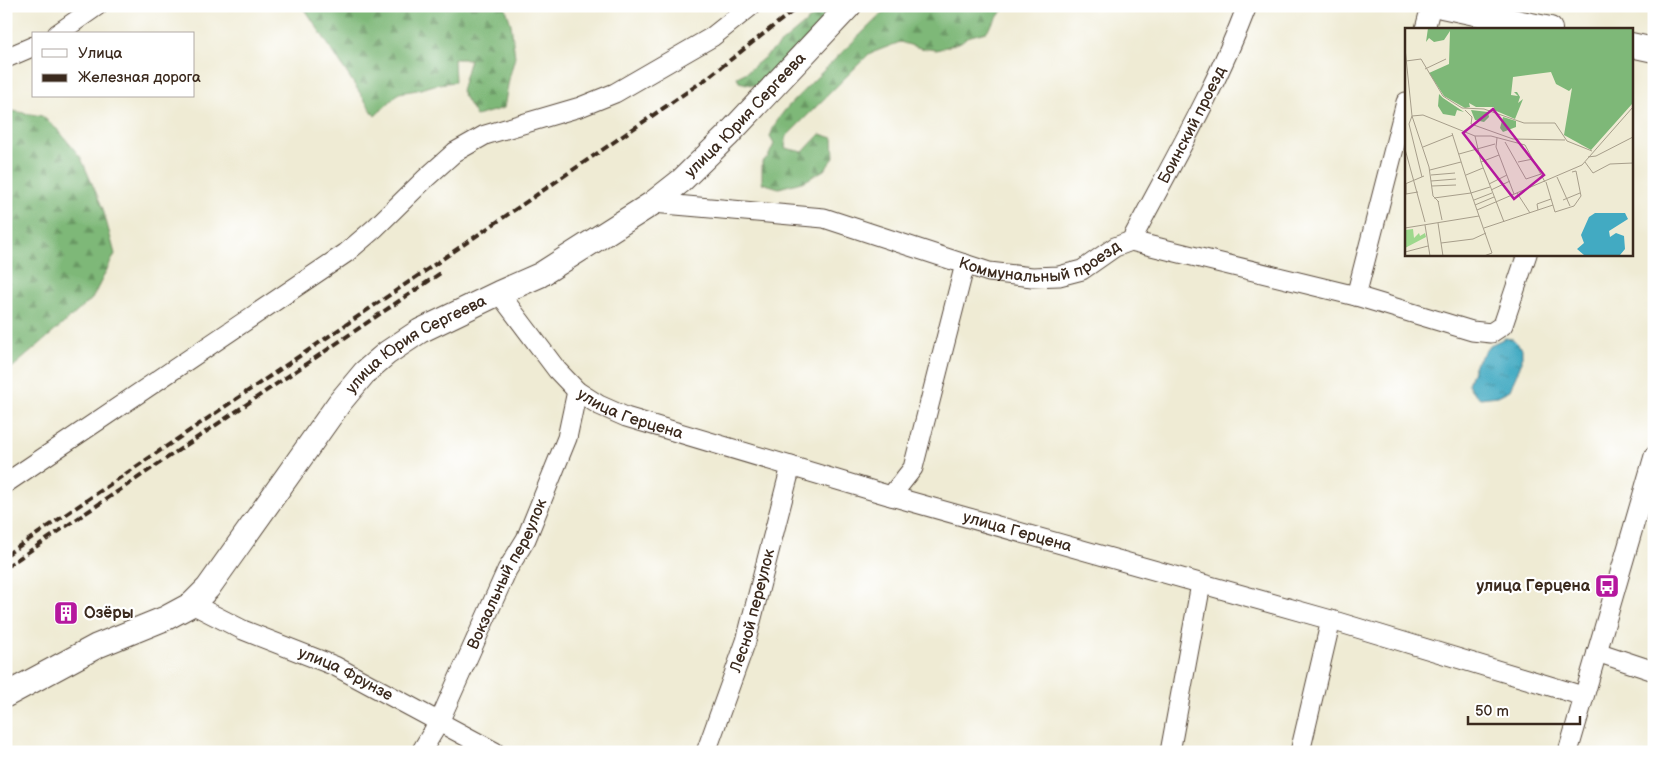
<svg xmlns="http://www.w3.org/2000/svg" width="1660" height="758" viewBox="0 0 1660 758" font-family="'Balsamiq Sans',sans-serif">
<defs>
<pattern id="forest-firs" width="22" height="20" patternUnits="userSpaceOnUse" patternTransform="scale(1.25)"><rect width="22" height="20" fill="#7eb878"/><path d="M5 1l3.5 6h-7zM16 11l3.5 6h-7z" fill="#689662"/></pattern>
<pattern id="water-ripples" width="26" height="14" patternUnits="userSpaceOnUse" patternTransform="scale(1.25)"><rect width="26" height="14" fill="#42aac2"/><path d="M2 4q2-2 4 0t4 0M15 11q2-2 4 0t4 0" fill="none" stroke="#388b9d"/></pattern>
</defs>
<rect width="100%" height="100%" fill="#fff"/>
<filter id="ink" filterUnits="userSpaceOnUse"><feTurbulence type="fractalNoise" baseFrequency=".02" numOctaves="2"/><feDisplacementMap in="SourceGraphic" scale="10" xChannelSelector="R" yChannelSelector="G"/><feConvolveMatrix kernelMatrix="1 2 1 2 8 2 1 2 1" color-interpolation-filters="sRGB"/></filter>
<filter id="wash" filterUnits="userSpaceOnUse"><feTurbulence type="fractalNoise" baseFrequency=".0096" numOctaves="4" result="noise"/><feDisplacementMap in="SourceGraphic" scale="20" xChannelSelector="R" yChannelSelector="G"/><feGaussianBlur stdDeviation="1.12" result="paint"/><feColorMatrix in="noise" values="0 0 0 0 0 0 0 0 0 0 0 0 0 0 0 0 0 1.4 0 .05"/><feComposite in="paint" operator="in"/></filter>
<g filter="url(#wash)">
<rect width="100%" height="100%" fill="#efebd4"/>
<g fill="url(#forest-firs)" stroke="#5c714b">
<path d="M303,6h202l6,18 4,33 -6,22 -5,29 -28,8 -15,-25 9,-32h-16l1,23 -17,2 -21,6 -18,3 -24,23z"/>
<path d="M826,6h14l-77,77 -8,3 -16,-4 -2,-5 10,-5z"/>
<path d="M890,6h116l-20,26 -19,5 -6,5 -24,8 -17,-2 -20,-6 -31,12 -83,83 -1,11 18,4 17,-18 13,4 1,20 -10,12 -19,11 -26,7 -17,-5v-21l6,-5 6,-13 -4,-7c6,-22 24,-36 39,-52 27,-27 54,-53 81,-79z"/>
<path d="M13,111l29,5 17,15 22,27 22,51 12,45 -23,45 -86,74v-261z"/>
</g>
<path fill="url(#water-ripples)" stroke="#3e6a70" d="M1505,338l8,1 9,9v14l-12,28 -12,6 -18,2 -8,-7 -4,-7 7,-20 15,-19z"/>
</g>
<g filter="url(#ink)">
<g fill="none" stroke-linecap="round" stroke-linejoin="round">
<defs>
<g id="minor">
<path d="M1425,29l6,-23"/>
<path d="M57,34l40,-28"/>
<path d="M6,58l28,-12"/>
<path id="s1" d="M653,203l171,15 165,54 43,5 27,-1 23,-6 33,-23 16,-6 225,55 116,35 19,2 12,-8 24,-71"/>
<path id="s2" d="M1131,241c41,-78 85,-153 116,-235"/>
<path id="s3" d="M499,293l58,77 20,21 22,14 27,12 265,79 440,124 252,76"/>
<path d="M1356,296l50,-194"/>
<path d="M6,483l340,-230 29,-25 51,-50 29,-26 30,-17 95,-28 35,-14 97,-56 39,-31"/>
<path d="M891,496l22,-28 52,-204"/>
<path id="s4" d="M192,604l51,26 92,36 160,86"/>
<path d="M1597,652l57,19"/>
<path id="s5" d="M421,752l18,-30 68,-152 19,-31 41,-101 10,-47"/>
<path id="s6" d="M706,752l40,-111 45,-175"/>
<path d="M1170,752l31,-168"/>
<path d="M1300,752l31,-132"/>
<path d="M1568,752l86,-296"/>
</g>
<g id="major">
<path d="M1442,6l108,23"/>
<path d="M1631,45l23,5"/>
<path id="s7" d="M6,695l91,-49 69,-28 26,-14 16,-16 132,-186 25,-30 22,-19 33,-22 79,-38 41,-18 113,-72 28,-22 46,-45 122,-130"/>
</g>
</defs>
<use href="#minor" stroke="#564739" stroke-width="21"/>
<use href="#major" stroke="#564739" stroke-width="26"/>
<use href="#minor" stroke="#fff" stroke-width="19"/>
<use href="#major" stroke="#fff" stroke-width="24"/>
<g stroke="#3b2a1e" stroke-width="4" stroke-dasharray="8 4" stroke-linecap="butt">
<path d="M6,555l422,-286 278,-190 93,-73"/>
<path d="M6,567l436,-295"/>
</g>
</g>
</g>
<defs>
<symbol id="bus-square" viewBox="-11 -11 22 22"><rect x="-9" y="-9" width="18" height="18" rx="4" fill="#b5179e" stroke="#fff"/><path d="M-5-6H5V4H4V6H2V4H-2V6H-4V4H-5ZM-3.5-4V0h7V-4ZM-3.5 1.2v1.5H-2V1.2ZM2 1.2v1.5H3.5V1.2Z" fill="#fff"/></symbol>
<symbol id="building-square" viewBox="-11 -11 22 22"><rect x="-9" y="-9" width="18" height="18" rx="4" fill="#b5179e" stroke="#fff"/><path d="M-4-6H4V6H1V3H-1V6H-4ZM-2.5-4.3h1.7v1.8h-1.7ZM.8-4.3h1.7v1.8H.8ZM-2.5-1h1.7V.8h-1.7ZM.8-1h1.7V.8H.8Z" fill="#fff"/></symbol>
</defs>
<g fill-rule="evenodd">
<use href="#bus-square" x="1593" y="572" width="28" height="28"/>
<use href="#building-square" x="52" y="599" width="28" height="28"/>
</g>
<g text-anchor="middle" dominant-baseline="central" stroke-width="4.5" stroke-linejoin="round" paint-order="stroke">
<g font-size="16" fill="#3b2a1e" stroke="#fff">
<text stroke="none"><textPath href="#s7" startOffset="960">улица Юрия Сергеева</textPath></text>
<text stroke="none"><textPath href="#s2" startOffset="131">Боинский проезд</textPath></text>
<text stroke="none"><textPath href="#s1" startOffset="399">Коммунальный проезд</textPath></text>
<text stroke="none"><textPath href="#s7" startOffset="555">улица Юрия Сергеева</textPath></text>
<text stroke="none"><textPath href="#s3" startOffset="184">улица Герцена</textPath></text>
<text stroke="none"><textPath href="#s3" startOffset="589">улица Герцена</textPath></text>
<text stroke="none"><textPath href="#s5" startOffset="198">Вокзальный переулок</textPath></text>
<text stroke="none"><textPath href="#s6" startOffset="149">Лесной переулок</textPath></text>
<text stroke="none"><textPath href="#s4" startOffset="169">улица Фрунзе</textPath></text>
</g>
<g font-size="16" font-weight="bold" fill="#3b2a1e" stroke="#fff" text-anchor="end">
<text x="1590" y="586">улица Герцена</text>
<text x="84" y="613" text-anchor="start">Озёры</text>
</g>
</g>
<g transform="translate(1405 28)">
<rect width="228" height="228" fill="#efebd4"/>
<path d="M23,0h204v76l-41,46 -27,-15 8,-47 -3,3 -13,-7 -5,-12 -38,5 -2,18 7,1 -4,-4h3l3,5 -2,6 5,-4 -8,20 -21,-9v-3h-18l-7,-4 1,4 -5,1 -21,-12 -15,-23 20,-9 1,-33 -6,9 -10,2 -5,-4 -3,4zM34,66l4,4 21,14 -7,-2 -2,6 -12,-2 -5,-8zM66,82l17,2 1,5 -5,5 -9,-2zM98,89l13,4v6l-13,5 -3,-4z" fill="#7eb878"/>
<path d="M8,201l1,9 5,-5 1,3 5,-3 1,4 -21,11v-18z" fill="#9dd88c"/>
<path d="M190,185h30l3,6 -19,12 1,6 6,-4 8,3 1,13 -5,6h-36l-7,-6 7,-6 -3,-8 8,-18z" fill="#42aac2"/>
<path fill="none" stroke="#a79e8b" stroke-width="1" d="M0,20l7,68 17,51 4,29 6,6M1,33l15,-2 22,37 19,12 22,1 40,14h31l12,18 25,10M20,41l21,-10M60,82l7,7 -1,7 42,15 52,1M7,88l11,-1 52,21h16l34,9 20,37M7,88l-3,8 13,53M47,105l19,60 19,-6M70,108l6,26 23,60M92,110l-1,9 18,47M100,114l21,37 15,-5M18,119l30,-12M0,121l20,73M54,126l36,-10M183,129l8,-1 37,-19M76,134l18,-7M113,134l15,-3M180,134l8,11 17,-9 23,-1M25,142l31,-8M26,147l24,-2M61,147l17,-7M152,149l13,29M26,153l25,-2M141,154l9,30 19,-6 7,-10 -5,-25 -4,1M0,156l19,-8M1,156v10l12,-2M84,156l18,-9M27,158l24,-1M86,162l19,-9M112,165l13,20M29,170l37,-5 21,60 -8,3M69,172l18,-7M158,172l17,-7M33,173l4,19M70,177l19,-8M72,182l105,-45 51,-58M133,182l-1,-6 14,-5M33,195l5,33M20,197l5,31M0,200l74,-12M79,200l69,-23M36,215l32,-4 13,-6M0,224l23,-6"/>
<path fill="#b5179e" fill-opacity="0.15" stroke="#b5179e" stroke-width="2.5" d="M88,81l51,66 -30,24 -51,-66z"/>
<rect width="228" height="228" fill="none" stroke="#3b2a1e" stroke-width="2.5"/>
</g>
<rect width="1660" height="758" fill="none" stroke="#fff" stroke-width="25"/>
<rect x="32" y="32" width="162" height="65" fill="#ffffff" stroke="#b1aaa5"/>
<rect x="42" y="49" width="25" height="8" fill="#ffffff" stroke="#b1aaa5"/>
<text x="78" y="58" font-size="15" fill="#3b2a1e">Улица</text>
<rect x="42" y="74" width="25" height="8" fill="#3b2a1e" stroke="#b1aaa5"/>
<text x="78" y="82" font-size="15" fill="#3b2a1e">Железная дорога</text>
<path d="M1468 716v8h112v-8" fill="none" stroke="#3b2a1e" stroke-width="2.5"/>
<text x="1475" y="716" font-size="15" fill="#3b2a1e" stroke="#ffffff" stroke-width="4" paint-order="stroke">50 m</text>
</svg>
